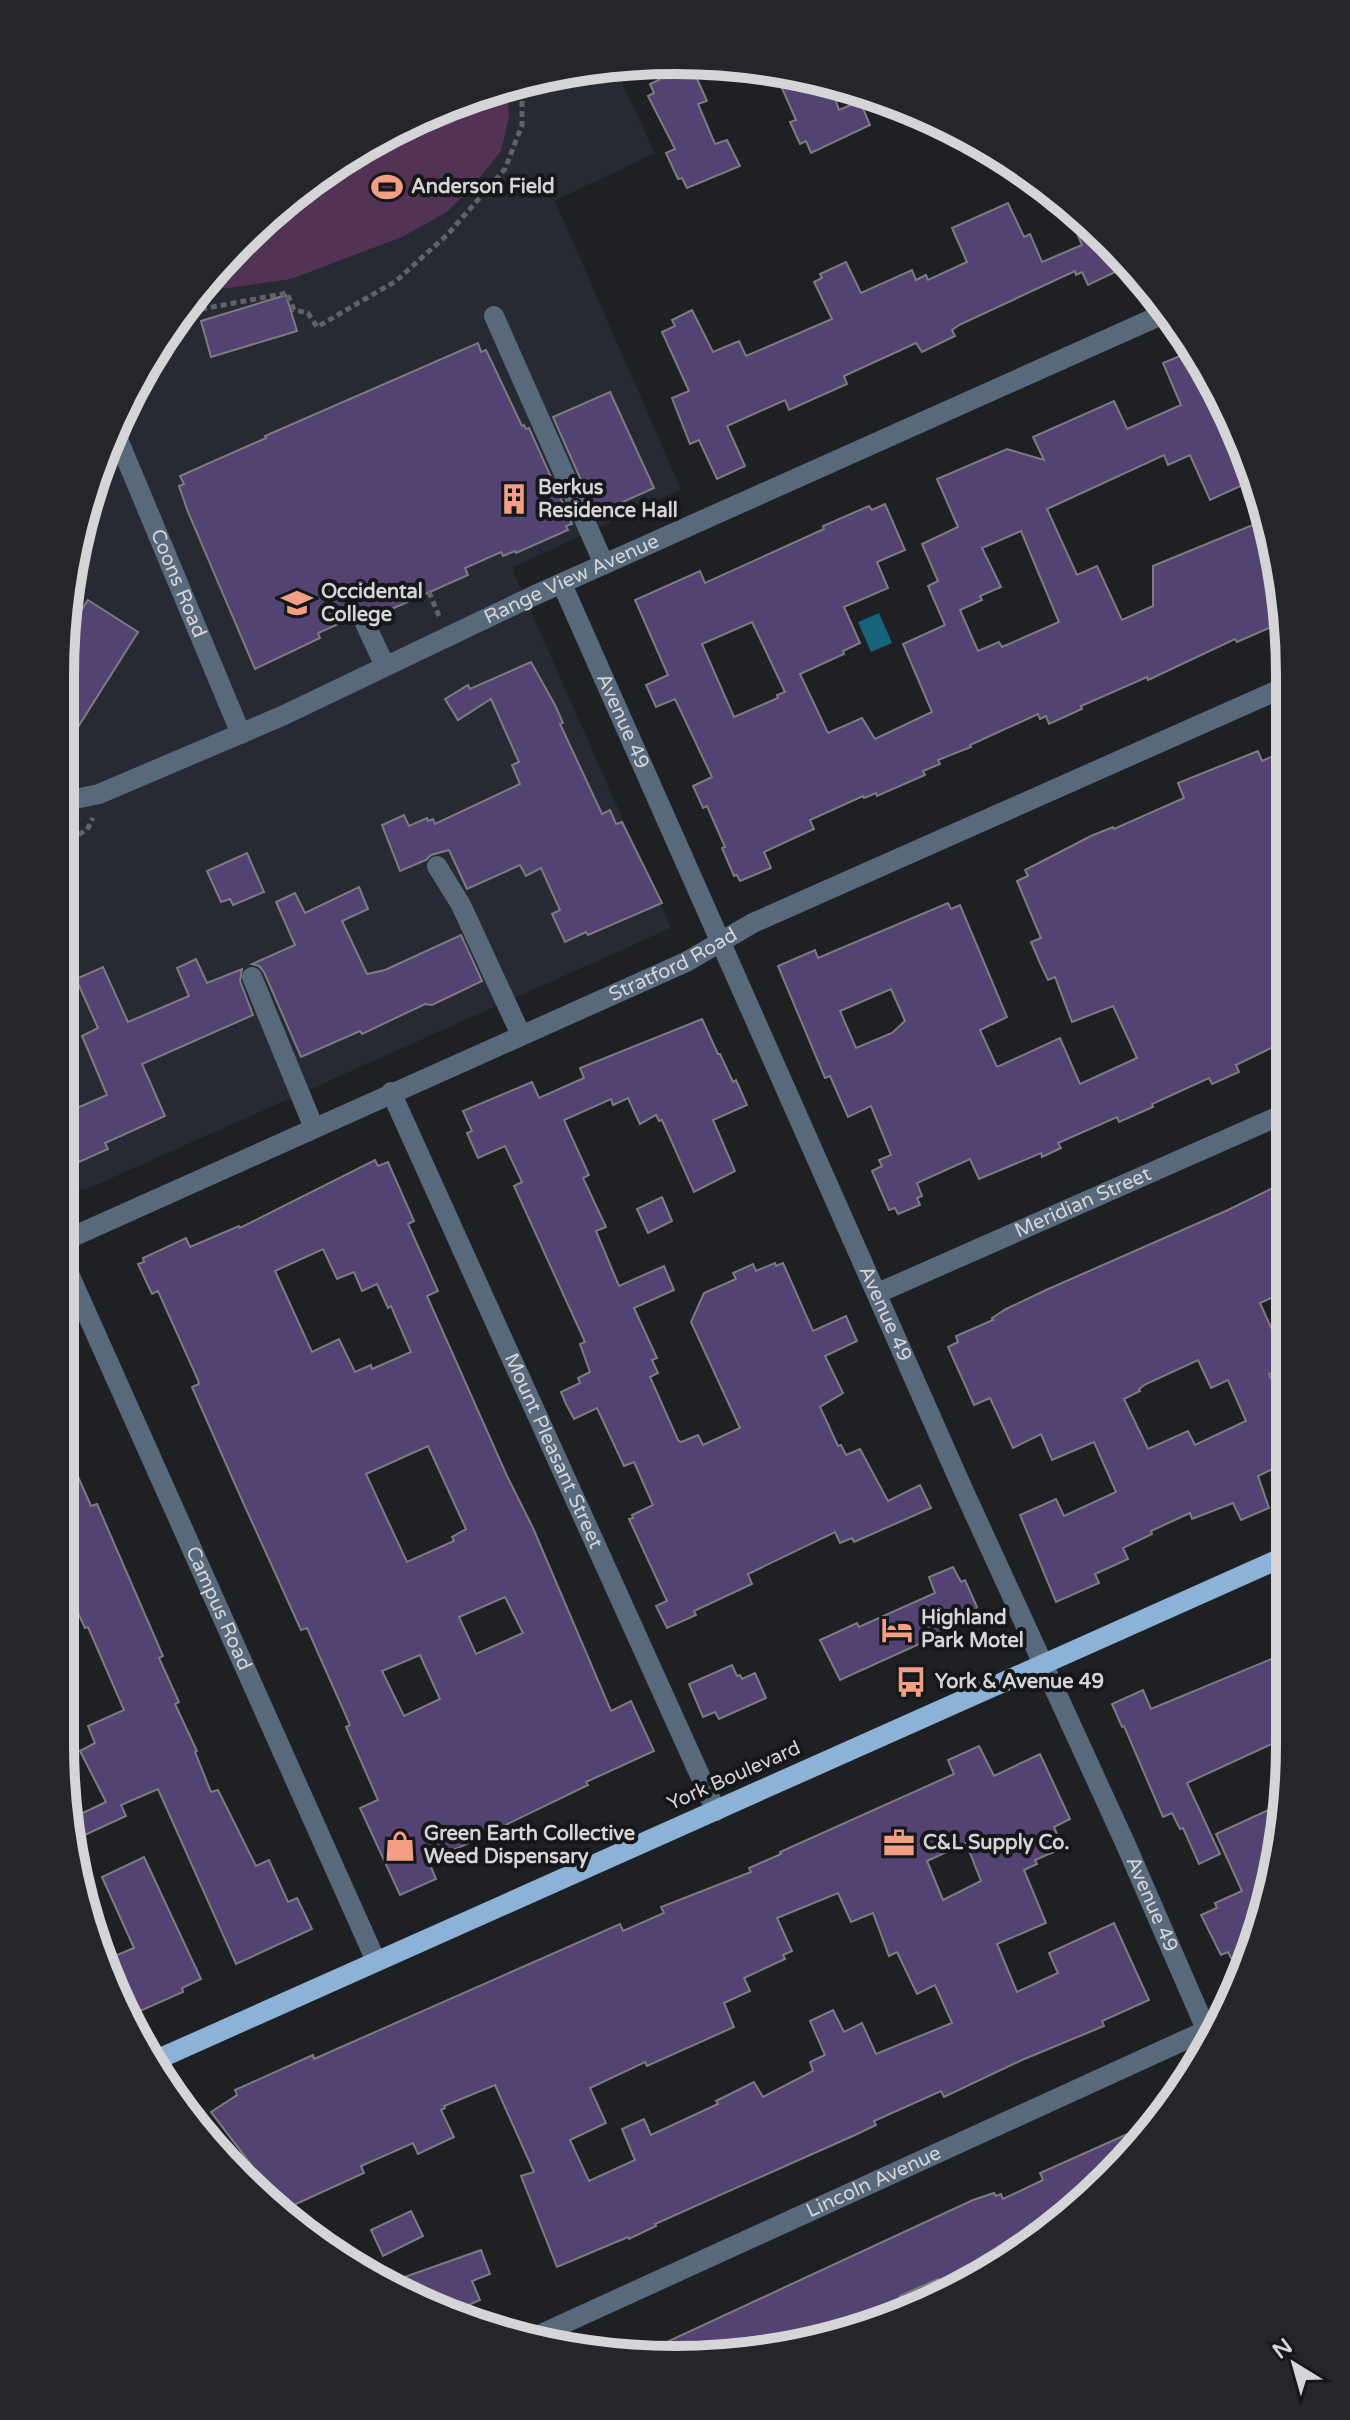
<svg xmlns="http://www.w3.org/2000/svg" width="1350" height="2420" viewBox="0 0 1350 2420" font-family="'Varela Round',sans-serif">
<rect width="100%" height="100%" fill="#1f2024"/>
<path fill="#272933" d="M614,65l41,88 -100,48 126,288 -165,77 -3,5 158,357 -586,262 -18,-3 -6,-8v-544l20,-120 61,-147 70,-98 88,-83 103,-63 112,-43z"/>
<path fill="#523355" d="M507,84l2,33 -8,34 -28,35 -26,26 -45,25 -111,42 -62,9h-30l13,-18 88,-83 103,-63z"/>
<path fill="#17637a" d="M879,613l13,30 -21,9 -13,-30z"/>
<g fill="#534372" stroke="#7c7b80" stroke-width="2" fill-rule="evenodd">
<path d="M656,62l34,1 17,38 -9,3 17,40 12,-4 13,26 -53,22 -5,-10 -4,1 -12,-26 9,-4 -27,-53 6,-3 -4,-9 9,-4 -4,-7 5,-2z"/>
<path d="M774,70l56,13 9,27 21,-9 10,24 -59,28 -5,-12 -6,3 -10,-22 6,-2z"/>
<path d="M1063,200l18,13 47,53 -40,19 -6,-13 -6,3 -1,-4 -116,54 -7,5 3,6 -33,16 -6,-9 -72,33 3,8 -58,26 -4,-10 -58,26 18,40 -28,13 -18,-39 -9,4 -18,-46 17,-7 -27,-59 13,-6 -3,-6 20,-10 21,42 26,-11 7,15 86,-37 -18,-37 8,-4 -2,-4 26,-12 15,31 51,-23 4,10 10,-5 2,5 39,-18 -15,-34 56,-25 16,34 6,-3 12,28 40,-17z"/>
<path d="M286,295l11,36 -86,26 -10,-36z"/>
<path d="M478,343l3,9 5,-2 36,76 2,-1 2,4 3,-1 43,96 -6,2 2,4 -52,23 -1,-2 -12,5 -2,-4 -36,16 3,7 -92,41 -5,-6 -12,-1 -7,9 -34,15 2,5 -65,31 -67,-157 -9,-26 5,-2 -4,-8 86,-38 -1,-2z"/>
<path d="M1194,350l64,128 -48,22 -20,-45 -22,10 -4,-10 -117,54 30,66 20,-9 25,54 31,-14v-40l114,-47 18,76v26l-48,21 -2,-3 -87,41 -1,-3 -66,29 1,3 -33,15 -3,-8 -6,3 -2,-5 -68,31 1,2 -33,13 2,4 -17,7 2,4 -48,21 -1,-3 -12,5 -1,-2 -53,24 4,9 -50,23 7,16 -31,13 -3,-6 -3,1 -12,-28 3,-1 -18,-41 -4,2 -10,-22 19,-9 -37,-78 -19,8 -10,-22 22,-10 -33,-75 65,-29 5,12 119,-54 -1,-3 46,-20 3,4 13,-6 20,46 -28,12 11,26 -44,19 16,36 -17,8 1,3 -44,20 28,59 34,-15 13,21 57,-27 -29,-68 42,-19 -17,-39 10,-5 -16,-37 36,-17 -21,-48 70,-30 37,11 -11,-23 81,-36 13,28 54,-24 -18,-42zM1021,531l38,91 -57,25 -3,-5 -21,9 -18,-41 22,-10 -2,-4 21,-9 -19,-39zM752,622l33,70 -8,3 1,3 -44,19 -32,-73z"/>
<path d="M610,392l44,96 -58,26 -43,-97z"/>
<path d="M88,600l50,32 -77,122v-112z"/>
<path d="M531,662l24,43 8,18 -3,1 42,90 8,-4 6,14 6,-2 40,81 -74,32 -2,-3 -21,10 -13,-28 8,-4 -19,-42 -15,8 -6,-11 -53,24 -18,-39 -18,5 -5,5 -26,11 -18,-46 22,-10 5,11 18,-8 1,3 5,-2 2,5 85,-40 -8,-19 7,-3 -28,-63 -33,21 -13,-21 23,-14 2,4z"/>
<path d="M1258,751l4,10 23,-10 1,290 -50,24 3,7 -27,12 -3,-6 -57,26 1,3 -34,15 -2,-5 -59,26 3,5 -19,9 -1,-4 -62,26 -9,-20 -53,24 5,13 -5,2 3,7 -22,9 -3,-6 -6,2 -17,-39 10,-5 -3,-6 12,-5 -20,-49 -23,11 -18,-41 -5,2 -47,-112 37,-16 3,8 130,-55 3,6 9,-4 47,112 -27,13 17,37 63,-29 20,46 57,-26 -24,-52 -41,16 -17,-45 -7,3 -8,-17 -9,-21 10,-4 -24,-57 11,-5 -3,-6 66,-34 22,-9 1,2 70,-31 -6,-15zM891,989l14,32 -13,12 -36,15 -16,-37z"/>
<path d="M247,853l17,39 -31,13 -3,-6 -9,3 -14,-31z"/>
<path d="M359,887l9,22 -26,12 25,53 18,-4 76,-35 21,46 -50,24 -7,-1 -63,30 -2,-3 -59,26 -37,-85 -5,-6 -7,-2 43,-19 -19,-43 19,-9 10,20z"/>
<path d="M196,959l11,24 35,-14 -2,12 13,34 -111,49 23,52 -60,27 3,6 -29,13 -2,-6 -8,4 -8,-20v-25l46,-20 -25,-59 16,-8 -22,-49 27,-12 25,55 61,-26 -12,-28z"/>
<path d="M702,1019l16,35h2l13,28 3,-2 11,25 -34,15 22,51 -41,21 -32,-72 -3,1 -3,-6 -16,9 -12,-26 -15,7 -2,-6 -47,21 25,55 -6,3 23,49 -10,4 23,55 45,-20 10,24 -40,18 23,50 -5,2 6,13 -8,4 28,63 3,2 17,-7 5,10 37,-17 -49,-106 13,-29 32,-14 -3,-6 20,-9 3,7 19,-8 1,3 7,-3 30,68 33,-15 11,25 -32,15 18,37 -23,14 18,39 3,-1 5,10 14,-6 28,52 32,-16 11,23 -77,34 -2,-4 -12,5 -5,-11 -87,42 4,10 -58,27 2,4 -29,13 -11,-22 11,-5 -38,-82 4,-1 -1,-3 21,-10 -19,-43 -10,4 -27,-58 -23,11 -8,-15 -5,-12 19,-9 -2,-5 12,-6 -10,-28 5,-2 -71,-156 8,-4 -17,-36 -27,12 -11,-25 5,-2 -9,-20 69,-29 7,16 45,-20 -4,-10z"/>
<path d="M375,1160l3,6 10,-4 26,59 -6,3 30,67 -11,5 80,180 26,52 78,183 20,-10 23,50 -68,31 2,3 -159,77 7,17 -36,16 -40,-87 18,-8 -32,-73 4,-2 -43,-97 -6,2 -59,-130 -50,-113 7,-3 -1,-4 -40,-89 -6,3 -14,-30 6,-2 -1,-4 43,-20 4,9 49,-21 1,2zM323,1249l14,30 17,-7 8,19 15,-7 11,24 3,-2 20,46 -39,17 -1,-4 -16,7 -16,-33 -27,13 -37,-81zM428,1446l38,83 -14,8 2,4 -47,21 -41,-88zM505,1597l18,36 -47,21 -17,-37zM420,1655l20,44 -36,17 -22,-45z"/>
<path d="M1287,1181v110l-27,12 27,60v2l-18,9 18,41 1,47 -30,14 11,32 -28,12 -8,-17 -41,16 -2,-6 -39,18 1,3 -29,14 5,11 -33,15 4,9 -43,19 -36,-87 36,-16 8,17 52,-24 -22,-50 -42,18 -11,-26 -28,14 -23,-50 -16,7 -26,-58 10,-5 -2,-6 37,-16 -1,-2 14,-9 40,-19 182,-80zM1198,1360l13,28 17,-8 18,41 -51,24 -7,-14 -40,18 -24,-50 16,-8 -1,-2 7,-5z"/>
<path d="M662,1197l10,24 -24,12 -11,-24z"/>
<path d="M60,1436l31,70 6,-2 66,152 -4,2 20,44 -4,2 22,47 -2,1 16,40 7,-2 38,76 13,-6 19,42 9,-4 15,31 -76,35 -78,-175 -37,16 5,11 -50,23 -4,-21 34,-16 -26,-51 15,-8 -7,-17 36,-16 -36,-83 -3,1 -12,-26 -13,6z"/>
<path d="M953,1567l8,15 4,-2 12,27 -7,14 -130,59 -20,-40 37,-17 2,4 76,-34 -6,-16z"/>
<path d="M1281,1655l2,5 5,-2 1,78 -102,47 33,71 -21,10 -16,-36 -3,1 -8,-16 -9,4 -39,-91 -2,1 -10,-23 31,-14 8,19z"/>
<path d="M732,1665l5,11 3,-1 2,4 13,-6 11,25 -47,21 -4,-7 -12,5 -14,-33z"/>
<path d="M979,1746l15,30 46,-22 30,65 -16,8 9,21 -28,12 2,4 -13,6 22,53 -49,21 20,48 41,-19 -9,-20 65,-30 35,77 -47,21 2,5 -82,34 -78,37 -3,-6 -67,30 2,4 -21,10 -200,89 1,2 -27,13 -1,-2 -71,30 -36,-91 13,-4 -39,-87 -51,21 1,2 -4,2 13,27 -36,17 -5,-11 -52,23 3,7 -79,36 -74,-97 26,-17 -2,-5 78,-35 1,4 306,-135 3,7 41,-18 -3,-6 90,-35 -2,-4 32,-14 -1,-2 174,-78 -6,-14zM966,1843l15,38 -38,19 -16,-39zM838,1893l13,29 22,-9 16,43 8,-4 20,42 18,-9 17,38 -76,31 -14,-31 -18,9 -11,-22 -23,11 15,34 -15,7 3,9 -50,26 -9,-15 -38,19 2,3 -67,31 -7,-16 -22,10 13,31 -46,21 -19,-41 36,-17 -16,-35 55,-26 2,4 87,-39 -10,-24 26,-12 -6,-13 41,-19 -2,-4 9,-4 -15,-33z"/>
<path d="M1286,1802l-17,103 -19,45 -19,8 -3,-6 -7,3 -20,-40 16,-7 -2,-5 27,-12 -26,-57z"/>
<path d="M144,1857l57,122 -19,9 1,4 -52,23 -23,-43 3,-1 -6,-11 29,-12 -32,-71z"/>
<path d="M1148,2125l-67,82 -137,86 -6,-14 -38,17 1,3 -3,3 -68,30 -114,27 -71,-7 328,-152 21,-7 2,3 5,-2 2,5 40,-19 -3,-7z"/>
<path d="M411,2211l12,25 -40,20 -12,-26z"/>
<path d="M481,2250l9,24 -18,7 8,19 -25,11 -65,-29z"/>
</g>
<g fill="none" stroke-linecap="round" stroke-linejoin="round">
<g stroke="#626266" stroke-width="5" stroke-dasharray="6 4" stroke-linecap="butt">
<path d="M163,338l11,-2 23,-26 90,-17 7,17 14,3 9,14 79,-46 52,-47 57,-65 17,-44v-45"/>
<path d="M429,592l10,24"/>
<path d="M61,844l26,-14 6,-12"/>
</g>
<g stroke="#57697a" stroke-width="20">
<path d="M494,316l110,248"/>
<path id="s1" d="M115,432l126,302"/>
<path id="s2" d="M562,584l400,903 164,358 86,198"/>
<path d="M364,621l21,45"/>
<path id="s3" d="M61,802l38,-8 183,-78 251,-120 635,-284"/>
<path d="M437,866l24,39 60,130"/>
<path d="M252,977l62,151"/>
<path id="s4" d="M391,1092l325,719"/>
<path id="s5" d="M61,1242l625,-280 67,-39 532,-236"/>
<path id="s6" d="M61,1256l315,705"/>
<path id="s7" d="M878,1293l408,-180"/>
<path id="s8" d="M528,2340l692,-316"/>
</g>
<path stroke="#8db2d7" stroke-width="20" d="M156,2060l1132,-505"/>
</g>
<defs>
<symbol id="stadium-bare" viewBox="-9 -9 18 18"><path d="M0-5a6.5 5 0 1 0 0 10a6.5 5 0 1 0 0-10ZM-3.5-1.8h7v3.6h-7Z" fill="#f39f84" stroke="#16171a" stroke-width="2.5" paint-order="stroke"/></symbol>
<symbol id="building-bare" viewBox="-9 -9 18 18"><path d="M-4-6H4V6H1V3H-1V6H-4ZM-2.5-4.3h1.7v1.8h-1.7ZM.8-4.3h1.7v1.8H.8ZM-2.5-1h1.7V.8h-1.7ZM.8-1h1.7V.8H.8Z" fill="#f39f84" stroke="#16171a" stroke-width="2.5" paint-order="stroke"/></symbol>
<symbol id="university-bare" viewBox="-9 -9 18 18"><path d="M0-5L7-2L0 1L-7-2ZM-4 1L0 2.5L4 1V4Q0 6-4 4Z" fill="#f39f84" stroke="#16171a" stroke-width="2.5" paint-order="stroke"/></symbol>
<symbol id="hotel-bare" viewBox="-9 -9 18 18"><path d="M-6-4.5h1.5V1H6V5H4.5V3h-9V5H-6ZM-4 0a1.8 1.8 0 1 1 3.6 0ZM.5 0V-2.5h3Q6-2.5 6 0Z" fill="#f39f84" stroke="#16171a" stroke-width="2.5" paint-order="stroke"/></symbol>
<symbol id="bus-bare" viewBox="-9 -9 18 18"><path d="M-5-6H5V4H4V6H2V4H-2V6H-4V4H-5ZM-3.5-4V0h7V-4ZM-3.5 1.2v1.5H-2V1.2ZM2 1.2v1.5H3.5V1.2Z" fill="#f39f84" stroke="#16171a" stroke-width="2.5" paint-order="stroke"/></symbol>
<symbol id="office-bare" viewBox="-9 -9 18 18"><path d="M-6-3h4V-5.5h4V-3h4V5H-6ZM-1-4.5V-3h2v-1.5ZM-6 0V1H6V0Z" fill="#f39f84" stroke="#16171a" stroke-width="2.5" paint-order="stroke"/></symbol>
<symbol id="shop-bare" viewBox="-9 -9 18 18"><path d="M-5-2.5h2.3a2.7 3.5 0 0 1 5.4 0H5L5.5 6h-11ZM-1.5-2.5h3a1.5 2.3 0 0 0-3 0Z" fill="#f39f84" stroke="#16171a" stroke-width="2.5" paint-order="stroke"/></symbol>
</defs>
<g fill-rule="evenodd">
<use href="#stadium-bare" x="365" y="165" width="44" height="44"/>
<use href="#building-bare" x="492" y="477" width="44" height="44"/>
<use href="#university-bare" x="275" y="581" width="44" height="44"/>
<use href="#hotel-bare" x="875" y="1608" width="44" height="44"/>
<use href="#bus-bare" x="889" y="1660" width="44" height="44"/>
<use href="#office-bare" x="877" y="1821" width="44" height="44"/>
<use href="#shop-bare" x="378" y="1824" width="44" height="44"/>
</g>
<g text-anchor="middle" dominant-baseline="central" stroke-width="8" stroke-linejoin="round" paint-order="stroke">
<g font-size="20" font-weight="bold" fill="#d5d5d8" stroke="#16171a" text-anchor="start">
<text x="411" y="187">Anderson Field</text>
<text x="538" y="488">Berkus<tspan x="538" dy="23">Residence Hall</tspan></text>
<text x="321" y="592">Occidental<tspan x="321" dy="23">College</tspan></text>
<text x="921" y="1618">Highland<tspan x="921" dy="23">Park Motel</tspan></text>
<text x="935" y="1682">York &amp; Avenue 49</text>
<text x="424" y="1834">Green Earth Collective<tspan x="424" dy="23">Weed Dispensary</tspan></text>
<text x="923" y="1843">C&amp;L Supply Co.</text>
</g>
<g font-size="20" fill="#d5d5d8" stroke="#16171a">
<text stroke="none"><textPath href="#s3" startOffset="558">Range View Avenue</textPath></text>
<text stroke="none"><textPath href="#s1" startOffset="164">Coons Road</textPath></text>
<text stroke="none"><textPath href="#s2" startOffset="150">Avenue 49</textPath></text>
<text stroke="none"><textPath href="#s5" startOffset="672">Stratford Road</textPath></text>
<text stroke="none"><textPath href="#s7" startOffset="224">Meridian Street</textPath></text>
<text stroke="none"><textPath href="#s2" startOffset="798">Avenue 49</textPath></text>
<text stroke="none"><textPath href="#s4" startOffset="394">Mount Pleasant Street</textPath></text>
<text stroke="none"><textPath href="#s6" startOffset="386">Campus Road</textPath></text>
<text transform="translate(734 1776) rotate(-24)">York Boulevard</text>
<text stroke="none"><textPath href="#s2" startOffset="1446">Avenue 49</textPath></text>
<text stroke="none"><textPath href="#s8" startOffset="380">Lincoln Avenue</textPath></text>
</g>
</g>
<path d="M0 0H1350V2420H0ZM675 74H675A601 601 0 0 1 1276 675V1745A601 601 0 0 1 675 2346H675A601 601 0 0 1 74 1745V675A601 601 0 0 1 675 74Z" fill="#252629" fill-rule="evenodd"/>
<path fill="none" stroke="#d5d5d8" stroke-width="10" d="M675 74H675A601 601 0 0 1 1276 675V1745A601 601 0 0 1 675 2346H675A601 601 0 0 1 74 1745V675A601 601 0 0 1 675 74Z"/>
<g transform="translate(1294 2364) rotate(323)" stroke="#16171a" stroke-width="6" paint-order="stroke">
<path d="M0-6L14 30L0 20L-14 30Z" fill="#d5d5d8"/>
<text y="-12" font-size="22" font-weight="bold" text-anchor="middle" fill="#d5d5d8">N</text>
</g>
</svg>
